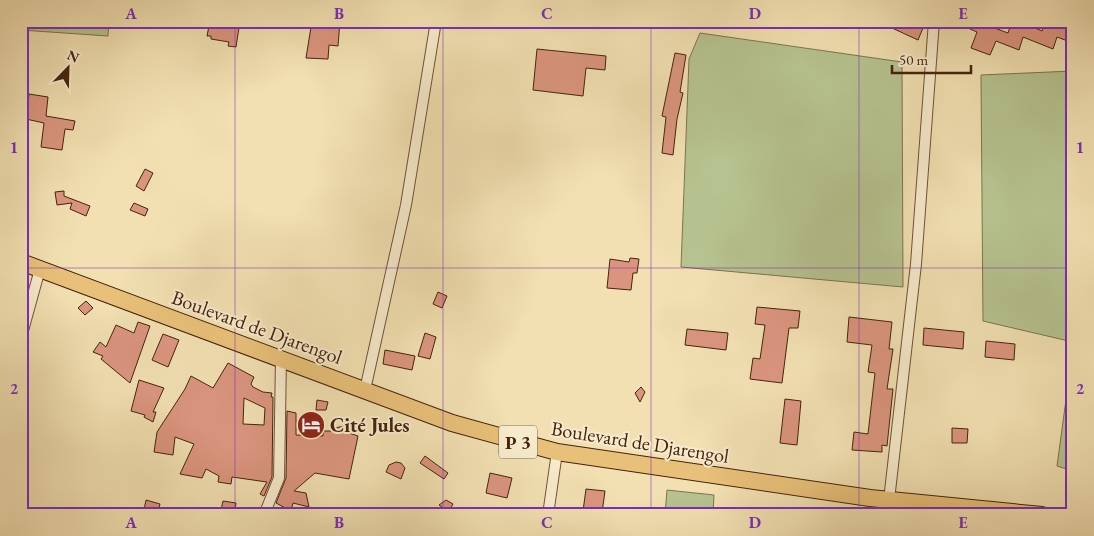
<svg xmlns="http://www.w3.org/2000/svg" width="1094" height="536" viewBox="0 0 1094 536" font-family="'EB Garamond',serif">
<rect width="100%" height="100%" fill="#f2e0b2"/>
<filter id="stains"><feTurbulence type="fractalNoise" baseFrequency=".004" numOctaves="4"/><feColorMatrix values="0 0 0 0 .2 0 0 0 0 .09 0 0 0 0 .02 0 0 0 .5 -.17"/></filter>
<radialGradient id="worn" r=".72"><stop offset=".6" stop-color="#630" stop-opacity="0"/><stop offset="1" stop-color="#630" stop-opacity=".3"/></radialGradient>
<g fill="#b6c390" stroke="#7d7350">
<path d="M21,21h88l-1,15 -87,-6z"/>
<path d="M700,33l202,29 1,225 -222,-20 8,-208z"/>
<path d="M1073,71v271l-90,-21 -2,-246z"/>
<path d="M1073,348v123l-16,-5z"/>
<path d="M667,490l47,5 -1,20h-48z"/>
</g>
<g fill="#db957f" stroke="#44230f" fill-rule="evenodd">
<path d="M230,21h10l-4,26 -8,-1 1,-4 -18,-3v-3h-4l2,-10 4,1 1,-5 16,2z"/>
<path d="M317,21h23l-2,25 -9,-1 -1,14 -22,-1 5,-31 5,1z"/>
<path d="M877,21h44l4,2 -7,17z"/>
<path d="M952,21h24l32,12 4,-12h7l23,10 4,-10h8l19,8v14l-16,-6 -4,12 -30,-12 -4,13 -23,-9 -6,14 -19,-7 6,-16z"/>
<path d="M537,49l69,7 -1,14 -19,-2 -3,28 -50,-6z"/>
<path d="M675,53l11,2 -6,37 3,1 -6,26 -4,36 -11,-2 4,-36 -4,-1z"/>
<path d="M29,94l19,3 -2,19 29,5 -2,9 -8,-1 -3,21 -21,-3 3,-24 -18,-4z"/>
<path d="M145,169l8,4 -9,18 -8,-5z"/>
<path d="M64,191v5l26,10 -4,10 -16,-7 2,-6 -15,2 -2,-13z"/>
<path d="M134,203l14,6 -3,7 -15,-6z"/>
<path d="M630,258l9,1 -2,14h-4l-2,17 -24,-2 3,-29 19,3z"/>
<path d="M438,292l9,4 -5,12 -9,-4z"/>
<path d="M86,301l7,7 -8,7 -7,-7z"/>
<path d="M757,307l43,4 -2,17h-9l-7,55 -32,-4 3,-21 7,1 5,-34 -10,-1z"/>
<path d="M849,317l43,5 -3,27h4l-6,40h6l-6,57 -5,-1v7l-30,-2 2,-18 14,2 7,-61 -7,-1 4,-27 -25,-3z"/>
<path d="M138,322l12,4 -20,57 -29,-24 2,-3 -10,-4 7,-10 6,5 10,-22 18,8z"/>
<path d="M924,328l40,4 -1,17 -40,-4z"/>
<path d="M687,329l41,4 -2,17 -41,-5z"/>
<path d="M425,333l11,4 -6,22 -12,-3z"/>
<path d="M163,334l16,6 -11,27 -16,-7z"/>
<path d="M986,341l29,3 -1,16 -29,-3z"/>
<path d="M385,350l30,6 -3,14 -29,-6z"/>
<path d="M228,363l26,14 -3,7 2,3 10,5 9,1 -1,4h2l-1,80 -8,19 -4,-2 7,-12 -35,-5 -1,7 -13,-2 1,-6 -13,-7 -4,9 -22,-4 14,-30 -19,-7 -2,18 -19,-3 3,-20 28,-43 6,-13 22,12zM244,398l21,10 -1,17 -21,-1z"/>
<path d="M139,380l25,8 -11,24h3l-3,10 -9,-5 1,-2 -14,-4z"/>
<path d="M641,387l4,5 -5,10 -5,-9z"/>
<path d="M785,399l16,2 -4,44 -17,-2z"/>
<path d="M317,400l11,2 -2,8h-10z"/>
<path d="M287,411l9,2v22l27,1v-5h12v-3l9,-2 2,6 12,4 -9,43 -34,-6 -21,18 12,2 3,14 -16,-4 -2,8 -15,-8 10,-25z"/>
<path d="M952,428l16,1 -1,14h-15z"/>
<path d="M425,456l23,17 -4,6 -24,-16z"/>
<path d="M396,462l5,1 4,5 -4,11 -15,-7 3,-7z"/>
<path d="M490,473l22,5 -5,20 -21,-5z"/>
<path d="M586,489l19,2 -3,22 -19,-2z"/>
<path d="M146,500l14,4 -3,11h-14z"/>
<path d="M446,500l7,4 -6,11 -8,-4 3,-4 -3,-2z"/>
<path d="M223,501l13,2 -2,12h-14z"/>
</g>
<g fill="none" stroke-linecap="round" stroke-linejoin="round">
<defs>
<g id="street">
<path d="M21,338l19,-69"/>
<path d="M365,390l41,-185 30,-184"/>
<path d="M889,500l27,-236 18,-243"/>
<path d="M264,515l15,-37 2,-119"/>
<path d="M548,515l9,-63"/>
</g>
<path id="primary" d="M21,262l431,161 105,29 313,46 172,17"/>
</defs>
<use href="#street" stroke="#705238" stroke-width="12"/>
<use href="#primary" stroke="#44230f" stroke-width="18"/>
<use href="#street" stroke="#f7ebcd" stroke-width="10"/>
<use href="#primary" stroke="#e9c079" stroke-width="16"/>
</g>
<path fill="none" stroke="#7b2cbf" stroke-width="1" stroke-opacity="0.55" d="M235,21v494M443,21v494M651,21v494M859,21v494M21,268h1052"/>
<defs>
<symbol id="hotel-disc" viewBox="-11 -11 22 22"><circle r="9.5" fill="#8f2418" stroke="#f7ebcd"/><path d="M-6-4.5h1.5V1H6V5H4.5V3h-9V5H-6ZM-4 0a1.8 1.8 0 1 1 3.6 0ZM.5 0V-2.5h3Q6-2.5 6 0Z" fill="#fff"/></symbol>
</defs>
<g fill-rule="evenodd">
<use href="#hotel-disc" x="295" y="409" width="32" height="32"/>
</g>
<g text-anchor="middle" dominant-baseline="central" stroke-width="4" stroke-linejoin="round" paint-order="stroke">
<rect fill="#f7ebcd" stroke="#7a5f48" stroke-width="1" x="499" y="425.5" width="38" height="33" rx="4"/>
<g font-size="19" font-weight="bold" fill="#44230f">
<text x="518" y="442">P 3</text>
</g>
<g font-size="20" fill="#44230f" stroke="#f7ebcd">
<text transform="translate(257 327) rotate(20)">Boulevard de Djarengol</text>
<text transform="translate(640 442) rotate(9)">Boulevard de Djarengol</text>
</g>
<g font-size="20" font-weight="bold" fill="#44230f" stroke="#f7ebcd" text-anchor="start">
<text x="330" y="425">Cité Jules</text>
</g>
</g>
<rect width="1094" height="536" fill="none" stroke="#f2e0b2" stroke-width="55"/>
<g transform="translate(68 68) rotate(23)" stroke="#f7ebcd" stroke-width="4" paint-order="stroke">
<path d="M0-4L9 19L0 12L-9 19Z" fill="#44230f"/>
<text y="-8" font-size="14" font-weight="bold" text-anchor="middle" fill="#44230f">N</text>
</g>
<path d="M892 65v8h79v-8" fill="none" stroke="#44230f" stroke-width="2.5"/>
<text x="899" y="65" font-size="15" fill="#44230f" stroke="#f7ebcd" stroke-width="4" paint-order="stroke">50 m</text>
<rect x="28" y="28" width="1038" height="480" fill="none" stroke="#7b2cbf" stroke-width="2"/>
<g font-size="16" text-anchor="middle" font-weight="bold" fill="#7b2cbf">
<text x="131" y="19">A</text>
<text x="339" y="19">B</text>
<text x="547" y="19">C</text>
<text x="755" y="19">D</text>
<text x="963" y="19">E</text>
<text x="14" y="153">1</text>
<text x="1080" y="153">1</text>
<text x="14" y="394">2</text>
<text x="1080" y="394">2</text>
<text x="131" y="528">A</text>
<text x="339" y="528">B</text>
<text x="547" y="528">C</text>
<text x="755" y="528">D</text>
<text x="963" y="528">E</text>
</g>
<rect width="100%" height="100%" filter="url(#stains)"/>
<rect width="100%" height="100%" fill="url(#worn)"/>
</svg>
